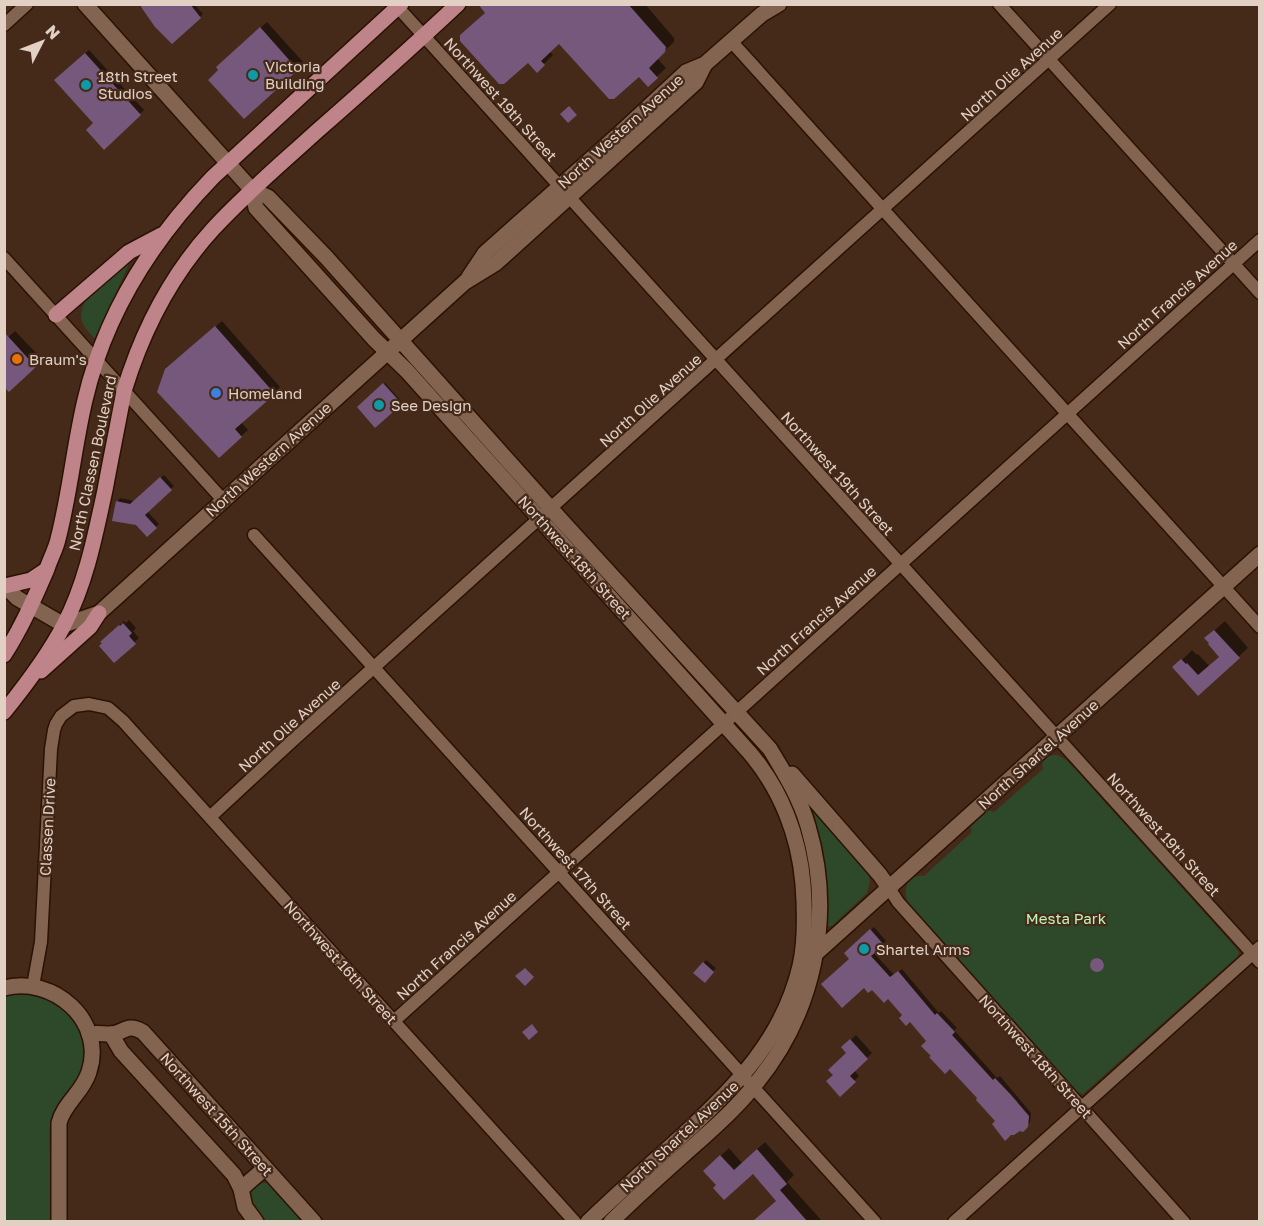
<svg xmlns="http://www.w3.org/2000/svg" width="1264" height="1226" viewBox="0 0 1264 1226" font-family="'Golos Text',sans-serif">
<rect width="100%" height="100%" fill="#452a19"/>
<g fill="#2e482a">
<path d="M130,261l-33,76 -3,1c-13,-14 -17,-20 -8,-38z"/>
<path d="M1057,755l8,4 10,10 162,180 2,4 -2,4 -154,137 -5,-1 -169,-188c-7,-13 -3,-32 15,-29l48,-44 -2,-5 18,-17 6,2 49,-43 -1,-4c2,-8 8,-10 15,-10z"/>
<path d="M812,809h3l53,63 2,9 -3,12 -35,33h-5c1,-39 -4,-77 -17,-114z"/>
<path d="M19,992c13,2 25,3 36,9 25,15 36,51 23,77 -8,15 -24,25 -27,42 -3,12 -1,25 -1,37 1,21 2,43 3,64l-48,1v-226z"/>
<path d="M263,1183h5l5,4 32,34h-39l-13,-14 -4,-10 4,-9z"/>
</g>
<g fill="#0007">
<path d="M138,4h56l9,10 -31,28 -30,-35 -1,1z"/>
<path d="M483,4h162l29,34v4l-17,16 9,10 -18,17 -9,-10 -80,-33 -10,9 4,4 -16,16 -50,-59z"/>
<path d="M267,22l36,40 -6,7 -77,1 4,-9z"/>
<path d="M89,50l55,60 -40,37 -9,-24 -39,-43z"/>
<path d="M222,321l58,66 -39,35 7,8 -29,26 -46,-93z"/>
<path d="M15,331l27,28 -33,31 -5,-49z"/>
<path d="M385,383l17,19 -26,24 -17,-19z"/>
<path d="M164,475l10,11 -27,25 12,13 -12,11 -30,-33 3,-4 14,3z"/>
<path d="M129,620l7,8 -3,3 6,7 -25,23 -12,-19 22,-21 2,2z"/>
<path d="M1225,621l23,27 -50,46 -24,-26 18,-18 5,5 1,-1 11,12 11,-10 -14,-18z"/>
<path d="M874,927l12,14 -13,11 21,23 8,-6 37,44 2,-2 16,17 -3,2 43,48 3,-2 31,37 -1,9 -8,8 -25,-9 -18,-23 -69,-78 -64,-67z"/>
<circle cx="1098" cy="964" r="6"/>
<path d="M706,960l10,8 -11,13 -10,-8z"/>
<path d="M856,1035l16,18 -18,17 5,6 -19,19 -5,-20 13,-22 -5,-6z"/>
<path d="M765,1142l29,33 -7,7 36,40h-68l23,-21 -25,-29 -35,13 -5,-22 16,-15 13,15z"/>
</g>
<g fill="#76587d">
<path d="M139,4h51l11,14 -29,26 -17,-17z"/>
<path d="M478,4h150l38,43 -1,5 -16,16 9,10 -10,9 -9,-10 -25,22h-5l-50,-55 -18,17 4,4 -8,8 -9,-10 -24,21h-5l-39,-43v-6l25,-22z"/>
<path d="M260,27l38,43 -54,49 -36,-39 10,-10 -2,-3z"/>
<path d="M85,53l56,62 -37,35 -18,-20 7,-7 -39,-43z"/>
<path d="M569,106l8,9 -9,8 -8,-9z"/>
<path d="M215,326l60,68 -40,35 7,8 -23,21 -62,-66 8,-23z"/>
<path d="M4,332l32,35 -27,25 -5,-5z"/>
<path d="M383,383l19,21 -27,24 -18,-21z"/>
<path d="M160,477l12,13 -27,25 12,13 -10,9 -11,-12 -24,-4 4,-20 14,3z"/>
<path d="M123,623l9,10 -3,3 7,8 -22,19 -15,-17 3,-3 -2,-1 19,-17 1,1z"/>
<path d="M1214,630l26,28 -42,38 -26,-29 9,-8 5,5 1,-1 11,12 21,-18 -11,-13 1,-1 -5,-5z"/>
<path d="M870,929l14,16 -13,11 19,21 8,-6 37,44 2,-2 18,19 -3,3 41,45 2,-2 17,18 17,20 -1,11 -5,5 -3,-1 -6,4h-3l-6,6 -13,-17 3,-3 -19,-21 1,-2 -27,-29 -5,5 -16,-17 2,-1 -10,-10 5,-5 -16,-19 -4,4 -7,-8 3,-3 -14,-16 -4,4 -12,-13 -4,3 -4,-5 -22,20 -21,-24 28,-25 -5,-6z"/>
<circle cx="1097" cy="965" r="7"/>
<path d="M703,962l11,10 -9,11 -12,-10z"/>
<path d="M525,968l9,9 -9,9 -10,-10z"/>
<path d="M532,1024l6,8 -9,8 -7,-8z"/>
<path d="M850,1039l18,20 -18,17 6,6 -16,15 -14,-16 7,-6 -5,-5 18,-17 -5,-6z"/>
<path d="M757,1149l30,35 -7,6 27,31h-54l23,-20 -23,-27 -29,26 -11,-12 3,-3 -13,-14 17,-16 14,15z"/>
</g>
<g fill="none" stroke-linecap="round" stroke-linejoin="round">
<defs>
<g id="street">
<path d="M395,4l865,958"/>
<path d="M999,4l261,289"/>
<path d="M4,25l23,-21"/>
<path d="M731,41l529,586"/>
<path d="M4,258l219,242"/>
<path d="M254,535l621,687"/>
<path d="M210,817l81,-75 819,-738"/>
<path d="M889,888l9,14 286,320"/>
<path d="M33,986l8,-44 10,-193 3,-19 2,-6 5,-8 13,-10 15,-2 19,4 15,13 452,501"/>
<path d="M394,1021l866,-781"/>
<path d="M954,1222l306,-275"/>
</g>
<g id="secondary">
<path d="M85,4l167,186 16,7 58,60 235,263 209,229c15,25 30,49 38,77 27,91 6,189 -55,261 -16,20 -35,37 -55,55 -29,26 -59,52 -87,80"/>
<path d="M252,190l4,18 118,131 33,32 342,381c32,37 50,84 54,132 2,27 3,56 -3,82 -17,73 -65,121 -118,170 -31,28 -63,56 -94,86"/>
<path d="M469,277l16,-24 133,-118 68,-63 19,-8 57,-50 17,-10"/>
<path d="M4,585l13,13 47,27 35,-12 366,-331 31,-19 176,-159 24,-22 9,-18"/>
<path d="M792,774l88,101 9,13"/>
<path d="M813,956l447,-402"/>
<path d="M4,988c49,-13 102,33 85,84 -6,20 -25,31 -30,51v99"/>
<path d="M89,1034c8,-1 14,0 21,0 14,0 16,-12 33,-2l171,190"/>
<path d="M111,1034l10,17 113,124 7,14 4,18 11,15"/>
<path d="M241,1189l24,-21"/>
</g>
<g id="primary">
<path d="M56,315l73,-63 32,-17"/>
<path d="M5,586l26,-6 15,-10"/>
<path d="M4,655c18,-28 30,-56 43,-86 3,-10 9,-20 11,-30 12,-46 16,-93 27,-139 20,-86 68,-161 128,-223l188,-173"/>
<path d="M41,671l49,-44 9,-14"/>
<path d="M4,712c21,-26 45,-58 60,-87 22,-42 31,-89 41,-135 6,-33 13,-66 19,-99 18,-59 47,-116 89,-162 32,-35 68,-65 103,-97 48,-42 95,-84 142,-128"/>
</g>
</defs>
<use href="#street" stroke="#2b1202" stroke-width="15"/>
<use href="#secondary" stroke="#2b1202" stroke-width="18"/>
<use href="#primary" stroke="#2b1202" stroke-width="18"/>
<use href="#street" stroke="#836451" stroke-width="12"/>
<use href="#secondary" stroke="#836451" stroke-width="15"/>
<use href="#primary" stroke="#be8489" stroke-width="15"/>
</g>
<g fill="#0f9aa8" stroke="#452a19" stroke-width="2">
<circle cx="253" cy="75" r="6"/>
<circle cx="86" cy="85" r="6"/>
<circle cx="379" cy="405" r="6"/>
<circle cx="864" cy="949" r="6"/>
</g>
<circle fill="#e8710a" stroke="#452a19" stroke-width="2" cx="17" cy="359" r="6"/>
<circle fill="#3f7fe0" stroke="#452a19" stroke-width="2" cx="216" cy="393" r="6"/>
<g text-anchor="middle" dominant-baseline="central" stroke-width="4.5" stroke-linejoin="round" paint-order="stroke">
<g font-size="15" fill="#e2d0c5" stroke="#452a19" text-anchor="start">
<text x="265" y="66">Victoria<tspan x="265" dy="17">Building</tspan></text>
<text x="98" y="76">18th Street<tspan x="98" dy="17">Studios</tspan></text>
<text x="29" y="359">Braum's</text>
<text x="228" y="393">Homeland</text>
<text x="391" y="405">See Design</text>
<text x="876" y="949">Shartel Arms</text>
</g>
<g font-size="15" fill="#e2d0c5" stroke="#452a19">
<text transform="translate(1011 74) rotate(-42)">North Olie Avenue</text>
<text transform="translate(501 99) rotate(48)">Northwest 19th Street</text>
<text transform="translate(620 131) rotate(-42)">North Western Avenue</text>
<text transform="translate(1177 294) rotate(-42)">North Francis Avenue</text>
<text transform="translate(650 400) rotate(-42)">North Olie Avenue</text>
<text transform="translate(268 459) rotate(-42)">North Western Avenue</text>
<text transform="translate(92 463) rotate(-78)">North Classen Boulevard</text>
<text transform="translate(838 473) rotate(48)">Northwest 19th Street</text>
<text transform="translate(575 557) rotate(48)">Northwest 18th Street</text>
<text transform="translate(816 620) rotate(-42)">North Francis Avenue</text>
<text transform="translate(289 725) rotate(-42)">North Olie Avenue</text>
<text transform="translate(1038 754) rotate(-42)">North Shartel Avenue</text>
<text transform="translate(47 827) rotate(-87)">Classen Drive</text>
<text transform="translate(1164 834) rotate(48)">Northwest 19th Street</text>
<text transform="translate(576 868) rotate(48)">Northwest 17th Street</text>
<text transform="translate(456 945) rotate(-42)">North Francis Avenue</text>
<text transform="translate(341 962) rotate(48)">Northwest 16th Street</text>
<text transform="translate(1036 1056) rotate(48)">Northwest 18th Street</text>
<text transform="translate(217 1114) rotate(48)">Northwest 15th Street</text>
<text transform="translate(679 1136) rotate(-43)">North Shartel Avenue</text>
</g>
<g font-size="15" fill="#bef3b6" stroke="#452a19">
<text x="1066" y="918">Mesta Park</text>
</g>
</g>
<rect width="1264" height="1226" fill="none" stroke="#e2d0c5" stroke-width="12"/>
<g transform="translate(42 42) rotate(48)" stroke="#452a19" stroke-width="4.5" paint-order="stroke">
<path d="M0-4.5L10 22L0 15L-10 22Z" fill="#e2d0c5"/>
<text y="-9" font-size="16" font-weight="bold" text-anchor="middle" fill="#e2d0c5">N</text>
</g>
</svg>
